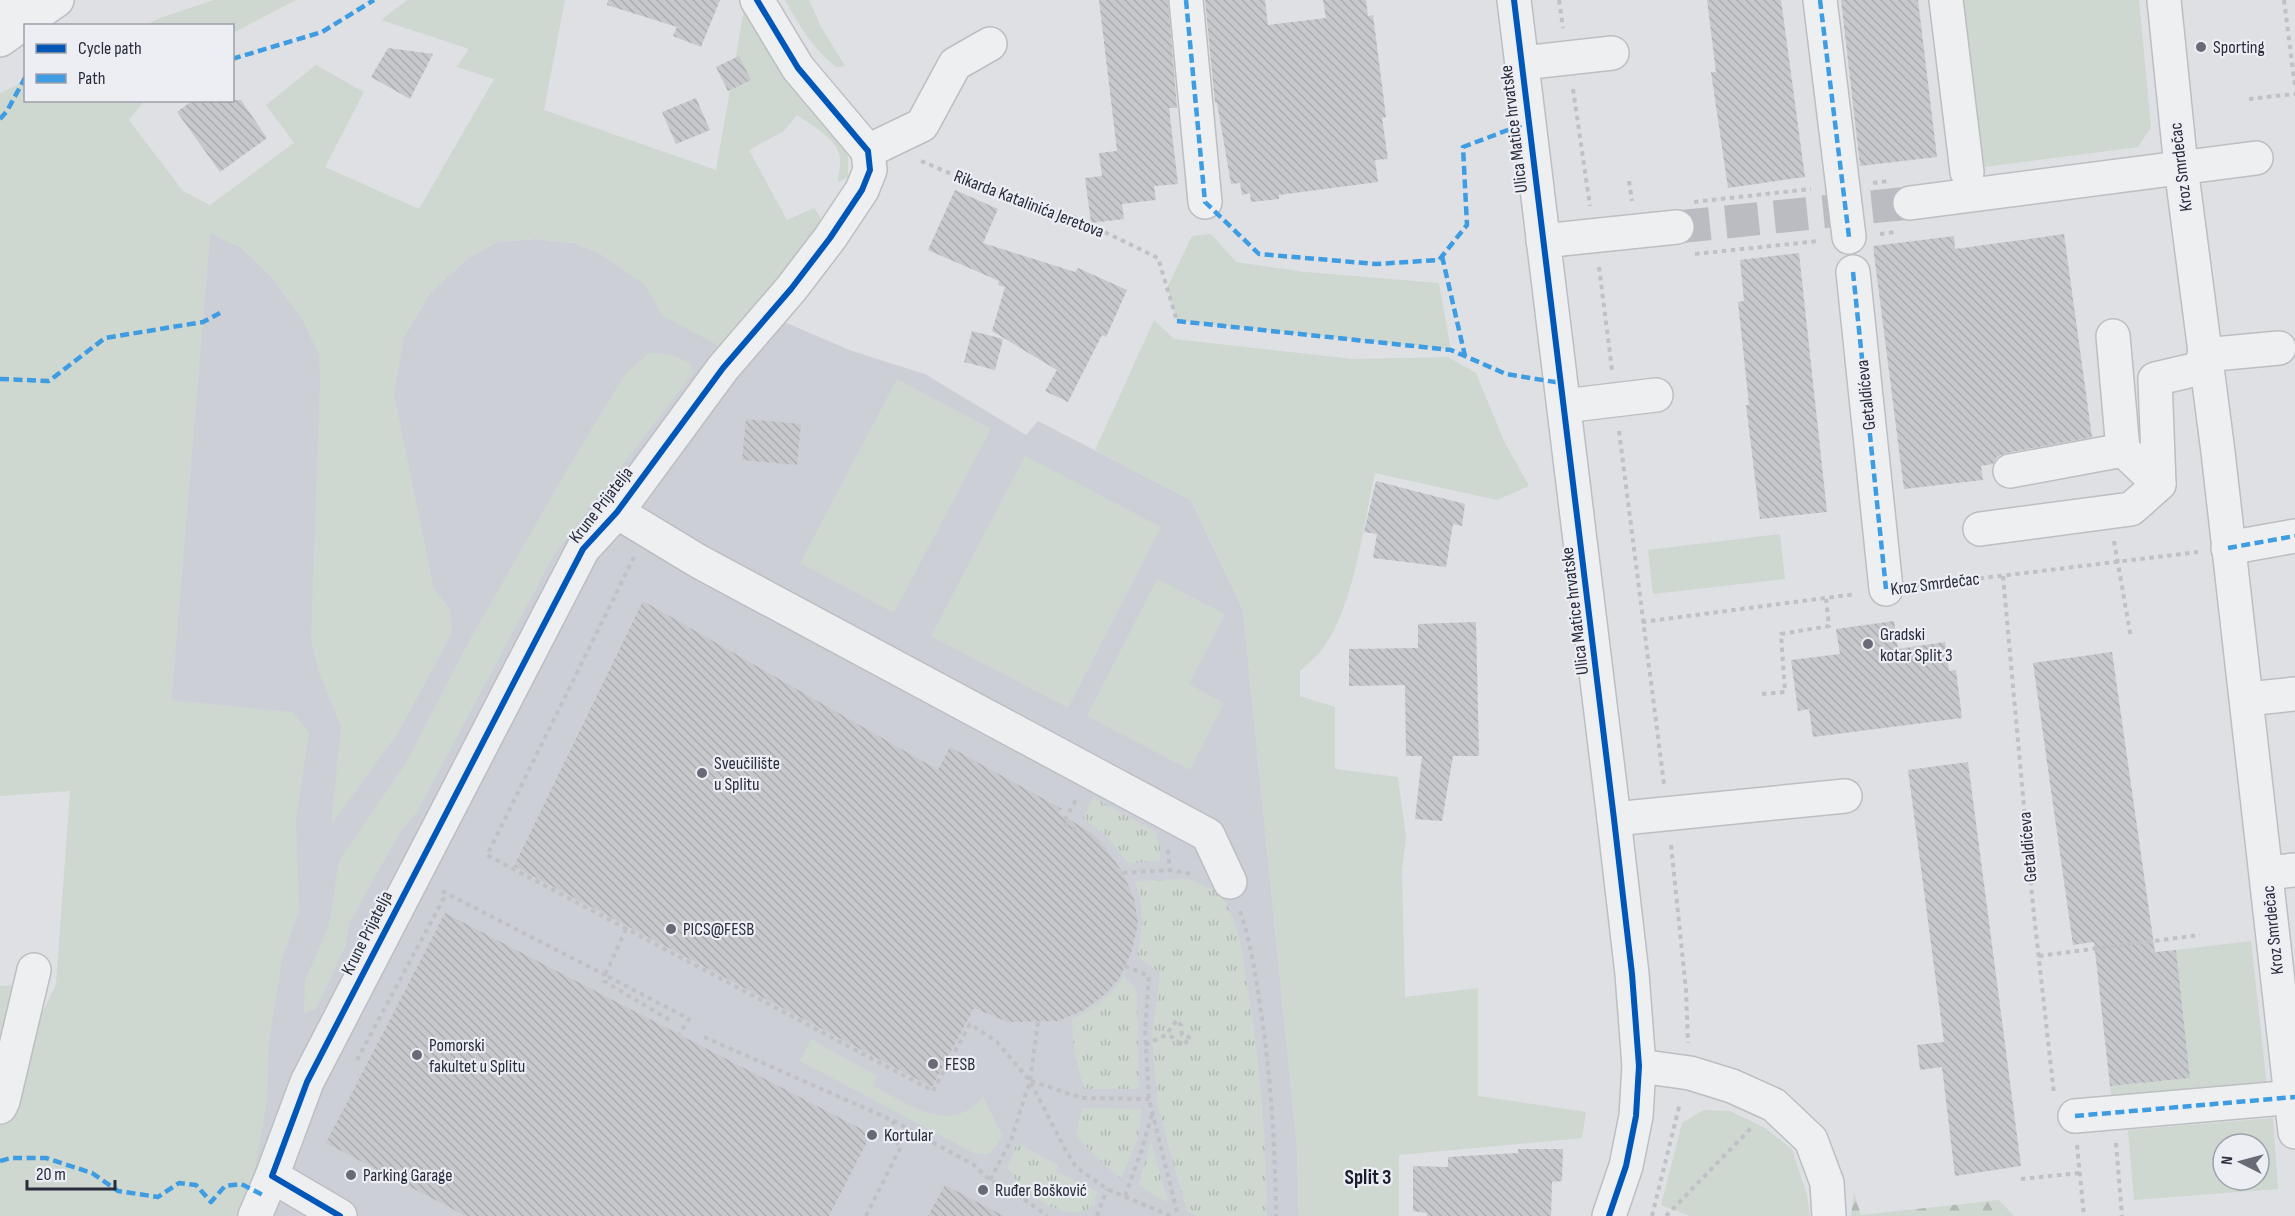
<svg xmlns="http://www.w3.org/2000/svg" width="2295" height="1216" viewBox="0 0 2295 1216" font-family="'Sofia Sans Condensed',sans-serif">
<defs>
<pattern id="forest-firs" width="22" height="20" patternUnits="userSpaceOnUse" patternTransform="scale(1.5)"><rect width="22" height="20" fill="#ced7d0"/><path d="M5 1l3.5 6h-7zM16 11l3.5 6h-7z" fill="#b1b9b4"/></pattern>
<pattern id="park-tufts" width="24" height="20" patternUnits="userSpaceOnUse" patternTransform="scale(1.5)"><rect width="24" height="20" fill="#ced7d0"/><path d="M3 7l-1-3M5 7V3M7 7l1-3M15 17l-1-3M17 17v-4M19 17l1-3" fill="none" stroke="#b1b9b4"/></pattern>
<pattern id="building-back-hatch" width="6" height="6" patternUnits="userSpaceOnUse" patternTransform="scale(1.5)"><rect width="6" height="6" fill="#c7c8cc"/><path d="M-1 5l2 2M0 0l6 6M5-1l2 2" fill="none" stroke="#abacb0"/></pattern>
</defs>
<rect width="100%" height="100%" fill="#dfe0e4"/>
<path fill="#cdcfd7" d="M210,232l32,16 28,27 31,42 103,20 26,-44 38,-35 29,-16 38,-3 39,4 27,11 45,31 17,31 93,-6 96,41 73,23 101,61 12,-14 153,79 52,110 54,537 2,69h-1299v-72l171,-443z"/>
<g fill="#ced7d0" fill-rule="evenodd">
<path d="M214,0h82l-63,33 -1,-7 -87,-1 18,-8z"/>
<path d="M407,0h158l-21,110 172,60 29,-166 98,138 5,15v20l-10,5c0,-7 3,-17 2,-24 -2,-19 -29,-33 -43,-43l-13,16 -35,19 38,70 27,-12 6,9 3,11 -100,120 -60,-32 -18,-31 -44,-31 -27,-11 -39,-4 -38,3 -29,16 -38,35 -26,44 -10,57 40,195 16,20 2,24 -54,100 -67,92 10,-98 -22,-54 -8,-34 9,-257 -1,-27 -18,-38 -31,-42 -28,-27 -32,-15 -39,467 121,12 17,20 -13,88 3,91 -17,48 -13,83 -2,59 -13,75 -18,40h-236v-97l33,-87 23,-48 14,-193 -70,5v-703l25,-12 1,19 118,1 -15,19 54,71 27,14 84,-62 -28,-38 50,-40 48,27 -39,75 94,42 75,-130 -37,-12 12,-18 -88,-29z"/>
<path d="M785,0h24l12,27 24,39 -9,1c-23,-18 -37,-42 -51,-67z"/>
<path d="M1962,0h177l12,127 -13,20 -154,20z"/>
<path d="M1211,234l25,28 69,10 134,11 12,67 -274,-29 -10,-33 25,-52z"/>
<path d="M1154,320l20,19 179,20 95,-2 28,16 28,68 25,45 -32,14 -122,-27c-12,52 -21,138 -55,179 -6,7 -14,13 -20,19v25l35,11v62l63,8 8,61 -4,32 3,127 73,-9v108l108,16 -4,26 -183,17v61h-100l-2,-69 -54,-537 -52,-110 -96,-50z"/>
<path d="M649,353l23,2 18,8 3,10 -139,182 -137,257 -17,20 -50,90 -5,25 -29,62 -12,4 1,-33 24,-54 10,-65 68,-100 60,-116 98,-172 60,-99z"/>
<path d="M897,379l94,50 -97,184 -94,-50z"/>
<path d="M1025,456l136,71 -93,181 -137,-72z"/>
<path d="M1780,534l5,45 -132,15 -5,-44z"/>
<path d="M1157,579l68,35 -36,70 35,19 -34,67 -103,-54z"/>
<path d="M2251,941l16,146 -155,12 -2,-13 80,-8 -14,-128z"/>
<path d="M17,985l-17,90v-89z"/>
<path d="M811,1039l66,37 -4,10c37,19 77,50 110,11l19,38 -5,10 -8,9h-13l-176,-93z"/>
<path d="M1704,1110l26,1 35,17 27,21 15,46 3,21h-120l-29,-11 21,-82z"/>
<path d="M2273,1118l5,71 -144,11 -6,-70zM2223,1144h36v36h-36z"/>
</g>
<path fill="url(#forest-firs)" d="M1854,1193l7,22 138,-15 15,16h-163z"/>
<g fill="url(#park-tufts)">
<path d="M1093,797l63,35 4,16v13l-30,2 -4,-2 -19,-25 -24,-18z"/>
<path d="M1187,879l33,13c22,37 23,68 30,109 11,72 16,143 17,215h-70l-10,-5 -29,-103 -6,-71 8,-64 -23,-17c6,-29 8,-47 -2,-75z"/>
<path d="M1124,976l13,14 2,99h-55l-10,-39 -2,-31c22,-9 39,-23 52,-43z"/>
<path d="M1082,1108l60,1 -4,30 -17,39 -24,-20 -21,-23z"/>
<path d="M1151,1141l17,61 -14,-6 -15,-12z"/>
<path d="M1017,1143l41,22 -2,6 41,21 -3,13c-4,2 -8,6 -13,7 -26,4 -63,-22 -73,-45z"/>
</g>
<g fill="url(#building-back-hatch)">
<path d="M608,0h112l-19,47 -28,-11 4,-9 -70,-22z"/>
<path d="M1099,0h69l9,108h-8l9,76 -24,2 2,14 -34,4 2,15 -33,4 -6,-45 17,-2 -3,-23 18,-2z"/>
<path d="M1205,0h60l3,25 58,-7 -3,-18h43l2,16 5,-1 13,102 -4,1 6,41 -13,1 3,22 -99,13v4l-28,3 -1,-9 -8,2 -2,-12 -9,1 -14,-81h-2z"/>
<path d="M1707,0h74l24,177 -77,11 -17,-116h5z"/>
<path d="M1841,0h77l19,157 -77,9z"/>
<path d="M388,48l45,6 -23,45 -39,-22z"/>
<path d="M739,56l12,24 -23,11 -12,-24z"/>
<path d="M696,98l14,32 -34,14 -14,-32z"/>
<path d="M193,100h48l26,38 -47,34 -43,-60z"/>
<path d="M955,190l43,19 -15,34 92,29 3,-4 49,22 -21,47 -4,-2 -34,67 -23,-11 12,-21 -65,-39 13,-44 -7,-2 1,-4 -71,-31z"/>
<path d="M2064,234l28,203 -86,16 -9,4 -4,7 -12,2 2,14 -79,9 -31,-243 81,-10 1,13z"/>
<path d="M1799,253l28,259 -67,7 -14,-114h3l-11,-103 6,-1 -4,-41z"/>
<path d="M972,331l31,8 -8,31 -31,-8z"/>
<path d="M746,419l55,5 -4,41 -55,-5z"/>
<path d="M1376,481l89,23 -3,22 -9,-2 -7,43 -73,-9 4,-24 -13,-2z"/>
<path d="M643,601l295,169 12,-23 112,62 -3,4 34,21 15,17 15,22 11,26 4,25 -7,29 -12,26 -15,16 -20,15 -26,11 -50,1 -34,-14 -42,79 -418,-221z"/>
<path d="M1894,621l4,28 47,-7 4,29 7,-1 6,48 -149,19 -4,-28 -11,2 -7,-51 49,-6 -4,-25z"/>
<path d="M1476,622l3,134h-26l-11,65 -27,-2 7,-63h-16l-1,-71 -56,1v-37l69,-1v-24z"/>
<path d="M2112,652l43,300 21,-2 14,128 -80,8 -16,-144 -21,3 -40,-282z"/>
<path d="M1968,762l53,404 -66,10 -13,-109 -22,3 -3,-25 27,-3 -36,-272z"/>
<path d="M445,913l426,221 -42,82h-363l-140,-73z"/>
<path d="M1518,1149h45l-1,32 -10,1 -1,34h-124v-3l-14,-2v-45l35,1v-10l70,-4z"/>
<path d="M945,1185l59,31h-76z"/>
</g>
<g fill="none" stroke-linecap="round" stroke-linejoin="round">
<path stroke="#babcc2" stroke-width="33" stroke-dasharray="33 16" stroke-linecap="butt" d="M1677,227l233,-24"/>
<defs>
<g id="minor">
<path d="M1186,0l19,202"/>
<path d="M1514,0l100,819 18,155 7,92 -3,50 -10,50 -17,50"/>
<path d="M1820,0l29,237"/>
<path d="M1946,0l21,172"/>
<path d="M2164,0l17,167 37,285 77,680"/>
<path d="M0,9l31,-9"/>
<path d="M0,40l57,-40"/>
<path d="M1522,63l90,-10"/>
<path d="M868,151l54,-26 33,-61 35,-20"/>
<path d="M1910,203l346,-45"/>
<path d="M1543,241l134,-14"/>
<path d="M1853,272l33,317"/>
<path d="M2113,336l10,114"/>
<path d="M2204,355l75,-7"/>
<path d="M1564,406l92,-11"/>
<path d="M2010,471l113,-21 36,34"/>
<path d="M617,512l81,49 510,274 22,47"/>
<path d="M1980,529l151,-20 28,-25 -4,-105 51,-12"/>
<path d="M2228,548l67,-12"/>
<path d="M2247,699l48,-5"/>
<path d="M1614,819l231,-23"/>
<path d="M2266,873l29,-3"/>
<path d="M1639,1066l51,7 42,13 42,19 37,35 16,43 2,33"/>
<path d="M0,1107l3,-6 31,-131"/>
<path d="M2075,1116l220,-19"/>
<path d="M272,1176l68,40"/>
<path d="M255,1216l17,-40 35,-94 276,-533 34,-37 106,-144 68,-79 39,-51 32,-48 8,-20 -2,-19 -70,-83 -41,-68"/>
</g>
</defs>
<use href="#minor" stroke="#bdbec2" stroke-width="36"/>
<g stroke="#c0c1c6" stroke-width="4" stroke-dasharray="4.5 4.5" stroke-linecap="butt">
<path d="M1559,0l4,28"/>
<path d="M2284,0l11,86"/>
<path d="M1573,89l17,117"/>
<path d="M2249,99l46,-5"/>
<path d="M921,161l120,51 33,5 84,41 19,63"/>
<path d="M1629,181l3,20"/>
<path d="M1873,183l16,-2"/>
<path d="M1694,202l117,-13"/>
<path d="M1880,234l16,-2"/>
<path d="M1695,254l124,-13"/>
<path d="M1599,267l13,103"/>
<path d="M1619,431l45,353"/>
<path d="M2114,541l17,97"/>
<path d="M634,557l-147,298 446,236 37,-67 27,18 33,39 36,70 10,16 31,22 64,27"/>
<path d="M2003,576l30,330 21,188"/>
<path d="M1917,586l281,-34"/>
<path d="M1642,622l214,-28"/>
<path d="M1762,694l23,-2 -4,-58 48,-8 -3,-27"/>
<path d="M1076,830l-13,-7 14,-25"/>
<path d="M1671,845l15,145 2,53"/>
<path d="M1168,850l2,20"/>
<path d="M1123,873l47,-3 21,4"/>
<path d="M442,891l163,84 -1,6 67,40"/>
<path d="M1240,911c11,32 15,61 20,94 11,70 15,140 16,211"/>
<path d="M626,929l-21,46 84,44 -10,15"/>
<path d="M2039,956l161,-21"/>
<path d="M1125,966l24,10 -4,55 4,68 29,117"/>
<path d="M704,1037l190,84 80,44 16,15 34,19 23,17"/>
<path d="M1145,1045l21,-10 11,-15 4,5 1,10 9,3 -8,7c-7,-3 -9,-9 -17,-10"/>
<path d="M357,1060l89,-166"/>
<path d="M1031,1081l51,17 67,1"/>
<path d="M2116,1143l6,73"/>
<path d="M2077,1145l7,71"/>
<path d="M2021,1179l59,-6"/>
<path d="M990,1180l21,-40 19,-59 8,-59"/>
<path d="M1125,1196l17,-47 10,-35"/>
<path d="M866,1216l35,-70 -14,-11 7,-14"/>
<path d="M1097,1216l10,-27"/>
<path d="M1652,1216l28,-113"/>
<path d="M1666,1216l85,-88"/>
</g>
<use href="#minor" stroke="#eeeff1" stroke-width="33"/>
<g stroke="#3d9ce2" stroke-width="4.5" stroke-dasharray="9 4.5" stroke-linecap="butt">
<path d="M1186,0l19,202 54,52 117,10 63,-4 28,-35 -4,-78 66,-25"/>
<path d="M1820,0l29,237"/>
<path d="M232,59l90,-27 52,-32"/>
<path d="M0,119l7,-8 19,-35"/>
<path d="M1442,256l23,100"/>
<path d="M1853,272l33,317"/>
<path d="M1177,321l274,29 55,24 55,9"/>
<path d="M0,379l49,2 56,-43 98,-16 17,-9"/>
<path d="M2228,548l67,-12"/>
<path d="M2075,1116l220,-19"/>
<path d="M0,1161l11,-3h35l46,15 26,18 40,6 21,-14 17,2 15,17 14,-16 16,-2 22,11"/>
</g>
<defs>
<g id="cycleway">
<path d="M1514,0l100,819 18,155 7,92 -3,50 -10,50 -17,50"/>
<path d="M340,1216l-68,-40 35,-94 276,-533 34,-37 106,-144 68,-79 39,-51 32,-48 8,-20 -2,-19 -70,-83 -41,-68"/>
</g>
</defs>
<use href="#cycleway" stroke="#eceef4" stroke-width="10"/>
<use href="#cycleway" stroke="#0057b8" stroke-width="6"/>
</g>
<g fill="#686b76" stroke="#eceef4" stroke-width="2">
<circle cx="2201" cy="47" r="6"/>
<circle cx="1868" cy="644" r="6"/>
<circle cx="702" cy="773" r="6"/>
<circle cx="671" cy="929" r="6"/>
<circle cx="417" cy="1055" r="6"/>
<circle cx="933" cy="1064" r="6"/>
<circle cx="872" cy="1135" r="6"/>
<circle cx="351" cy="1175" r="6"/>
<circle cx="983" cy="1190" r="6"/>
</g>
<g text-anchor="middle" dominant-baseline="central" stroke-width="4.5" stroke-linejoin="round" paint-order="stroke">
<g font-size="18" fill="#282c3b" stroke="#eceef4" text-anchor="start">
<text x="2213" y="47">Sporting</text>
<text x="1880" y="634">Gradski<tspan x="1880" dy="21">kotar Split 3</tspan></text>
<text x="714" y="763">Sveučilište<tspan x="714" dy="21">u Splitu</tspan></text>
<text x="683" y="929">PICS@FESB</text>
<text x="429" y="1045">Pomorski<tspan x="429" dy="21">fakultet u Splitu</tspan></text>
<text x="945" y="1064">FESB</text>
<text x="884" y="1135">Kortular</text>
<text x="363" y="1175">Parking Garage</text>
<text x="995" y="1190">Ruđer Bošković</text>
</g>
<g font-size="18" fill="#282c3b" stroke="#eceef4">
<text transform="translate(1514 129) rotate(-97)">Ulica Matice hrvatske</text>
<text transform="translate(2181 167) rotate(-97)">Kroz Smrdečac</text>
<text transform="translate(1029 204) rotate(21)">Rikarda Katalinića Jeretova</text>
<text transform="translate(1866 395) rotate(-96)">Getaldićeva</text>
<text transform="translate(601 505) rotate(-52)">Krune Prijatelja</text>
<text transform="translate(1935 584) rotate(-7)">Kroz Smrdečac</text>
<text transform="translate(1575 611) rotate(-97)">Ulica Matice hrvatske</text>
<text transform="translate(2028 847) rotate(-95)">Getaldićeva</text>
<text transform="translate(2273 930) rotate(-96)">Kroz Smrdečac</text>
<text transform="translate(367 933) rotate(-63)">Krune Prijatelja</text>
</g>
<g font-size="21" font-weight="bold" fill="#1a1e2c" stroke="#eceef4">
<text x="1368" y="1177">Split 3</text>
</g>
</g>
<rect x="24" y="24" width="210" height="78" fill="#eceef4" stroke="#9ea0aa" stroke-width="1.5"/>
<rect x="36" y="44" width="30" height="9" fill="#0057b8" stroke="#9ea0aa" stroke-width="1.5"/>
<text x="78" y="54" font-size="18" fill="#282c3b">Cycle path</text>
<rect x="36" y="74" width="30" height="9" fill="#3d9ce2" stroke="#9ea0aa" stroke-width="1.5"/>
<text x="78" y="84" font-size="18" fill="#282c3b">Path</text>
<g transform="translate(2241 1162) rotate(276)"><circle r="28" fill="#eceef4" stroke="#9ea0aa" stroke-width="1.5"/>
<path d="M0-4.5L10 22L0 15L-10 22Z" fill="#686b76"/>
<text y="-9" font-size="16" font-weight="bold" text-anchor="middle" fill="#282c3b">N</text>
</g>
<path d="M27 1180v9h88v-9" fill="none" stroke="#282c3b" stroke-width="3"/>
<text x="36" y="1180" font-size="18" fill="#282c3b" stroke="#eceef4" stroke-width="4.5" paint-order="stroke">20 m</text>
</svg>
